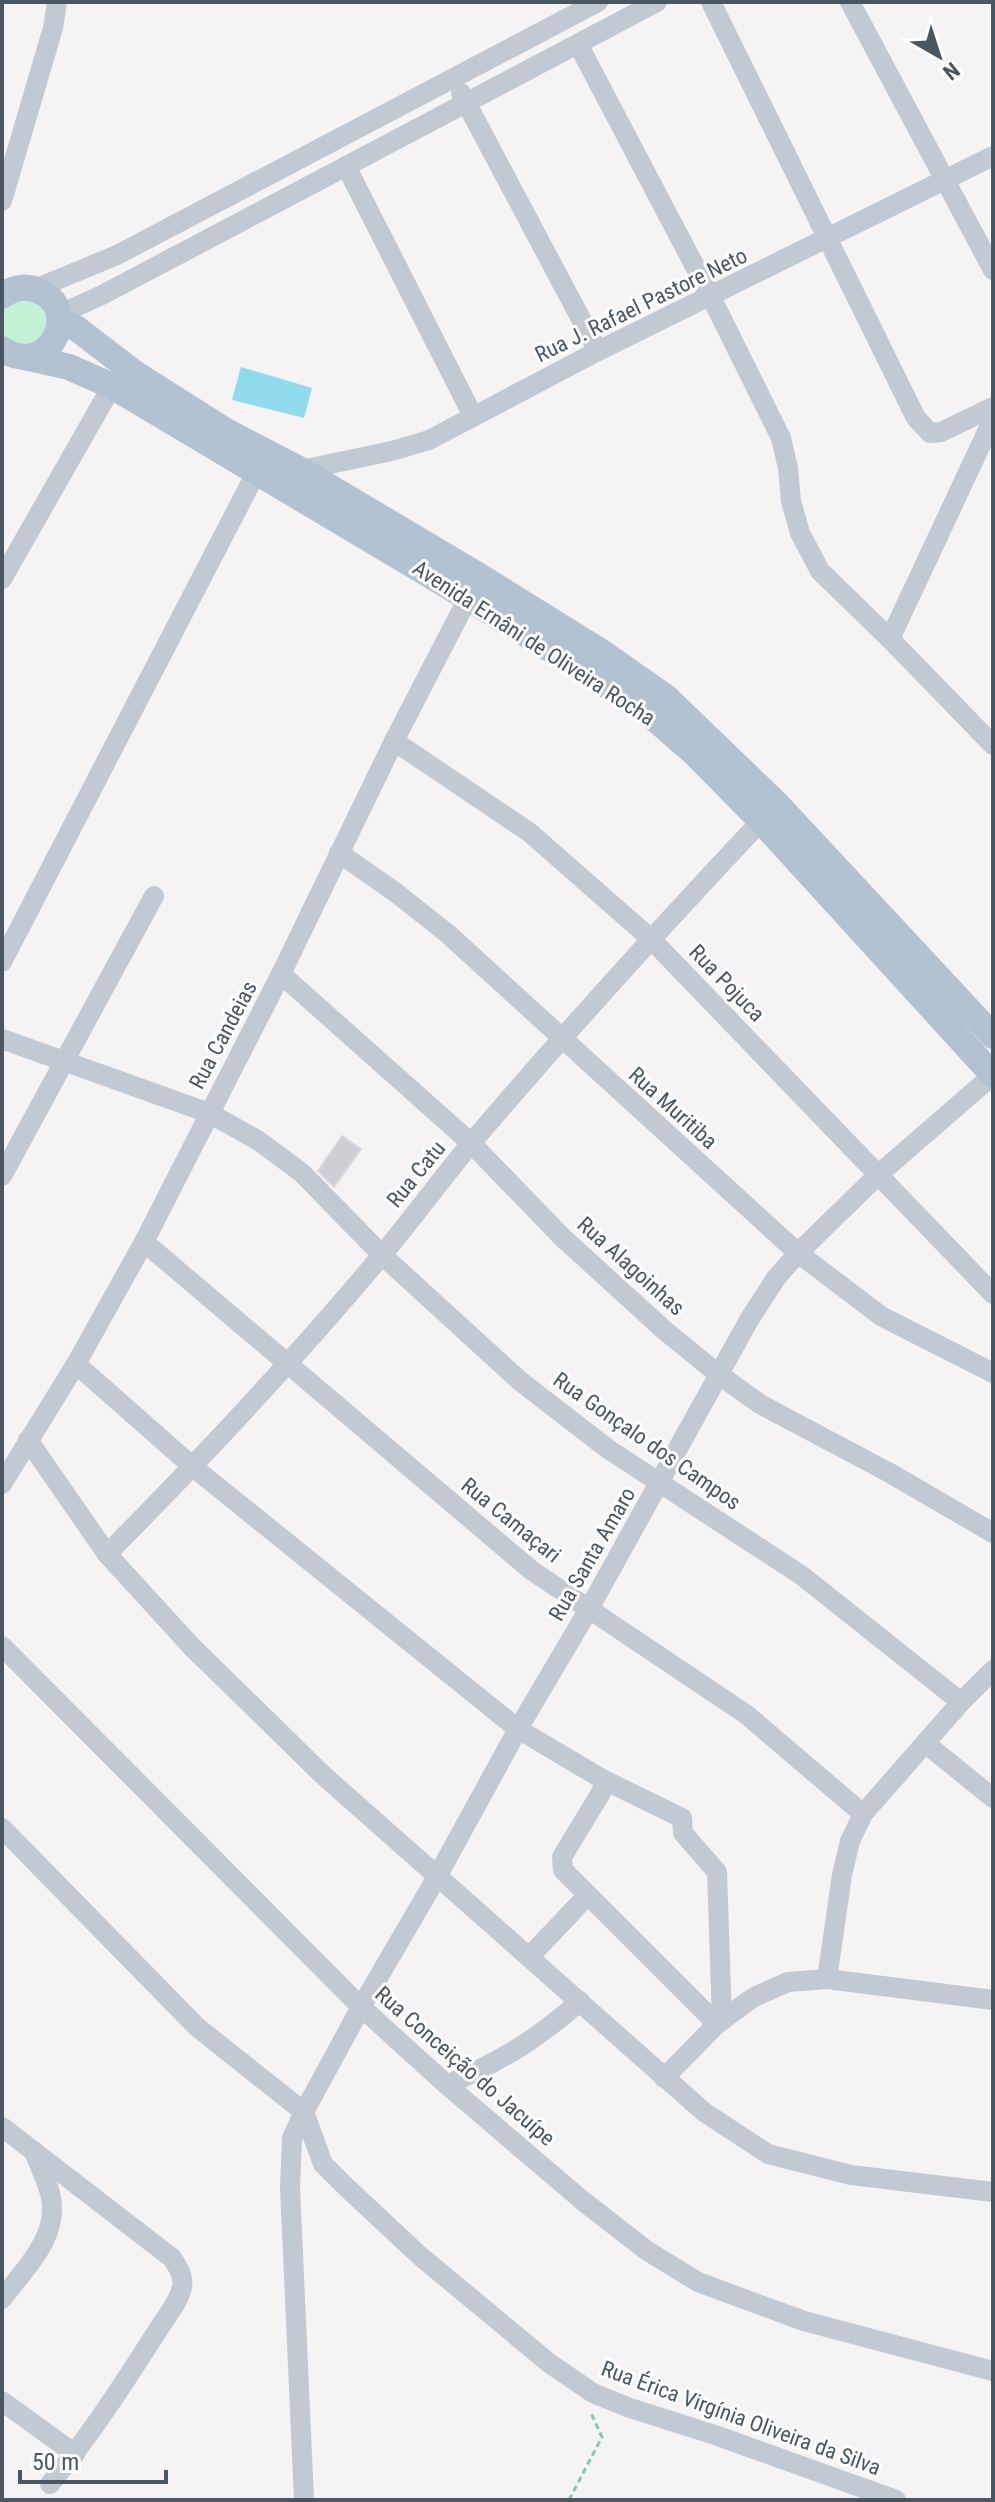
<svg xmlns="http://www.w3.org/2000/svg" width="995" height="2502" viewBox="0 0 995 2502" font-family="'Roboto Condensed',sans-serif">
<rect width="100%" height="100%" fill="#f5f3f3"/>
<circle fill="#c3f1d5" cx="23" cy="321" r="23"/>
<path fill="#90daee" d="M241,367l71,21 -8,30 -72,-18z"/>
<path fill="#cdcfd5" stroke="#d7d9de" stroke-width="2" d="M342,1136l19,13 -27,38 -16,-16z"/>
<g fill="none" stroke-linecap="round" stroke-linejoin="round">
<path stroke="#7ad0a6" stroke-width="3" stroke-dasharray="6 4" stroke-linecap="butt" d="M569,2500l33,-63 -11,-24"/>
<g stroke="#c1cad2" stroke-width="20">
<path d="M711,2l205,416 14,15 11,-1 52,-25"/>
<path d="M850,2l143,268"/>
<path d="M578,44l133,253 70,141 7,30 3,33 9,32 20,38 70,68 103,106"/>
<path d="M461,93l137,258"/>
<path d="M346,166l127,250"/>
<path d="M2,201l51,-173 4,-26"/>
<path d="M35,289l82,-34 481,-253"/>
<path d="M58,315l44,-20 555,-293"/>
<path d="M301,470l91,-19 37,-11 169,-89 395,-195"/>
<path d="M2,579l110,-193"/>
<path d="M890,639l103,-220"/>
<path d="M394,741l135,91 121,106 343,356"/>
<path d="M339,853l56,39 53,42 350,319 83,63 112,57"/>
<path d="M2,962l255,-491"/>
<path d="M281,974l190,169 91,94 101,92 55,45 42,30 128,68 105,61"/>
<path d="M2,1039l207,74 50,28 43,32 80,82 138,126 88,68 193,126 160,127"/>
<path d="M2,1176l152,-280"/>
<path d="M144,1242l387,328 216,145 116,99"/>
<path d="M76,1364l117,103 325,262 86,51 78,38 1,15 34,39 5,149"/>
<path d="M28,1440l79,114 85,93 132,129 380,336 64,42 83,21 142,17"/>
<path d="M2,1484l74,-120 68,-122 137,-268 113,-233 74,-143"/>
<path d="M107,1554c95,-96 188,-195 275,-299 31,-37 60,-77 91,-114 93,-109 189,-215 288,-320"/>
<path d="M2,1646l359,361 86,78 136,116 63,49 52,32 106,39 189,50"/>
<path d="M925,1743l68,55"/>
<path d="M604,1780l-2,11 -40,66 1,13 154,154"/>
<path d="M2,1828l195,199 107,85"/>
<path d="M530,1956l57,-60"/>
<path d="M827,1979l15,-104 8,-34 13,-27 98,-112 32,-32"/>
<path d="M664,2078l53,-54 37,-27 34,-15 39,-3 166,21"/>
<path d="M447,2085c53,-24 90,-45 133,-84"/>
<path d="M304,2112l19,52 21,21 75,70 130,108 44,30 34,14 91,29 178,64"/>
<path d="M2,2127l170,131c6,9 12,18 10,29 -3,15 -16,30 -24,43 -34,53 -68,106 -108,154"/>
<path d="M2,2299c23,-31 59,-63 48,-106 -4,-14 -11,-28 -16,-42"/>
<path d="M2,2401l73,53"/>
<path d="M304,2500l-14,-313 2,-49 12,-26 57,-105 77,-132 80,-146 71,-120 160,-289 27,-42 22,-25 81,-79 114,-99"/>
</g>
<g stroke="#b3c2d1" stroke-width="26">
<path d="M2,296c11,-8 22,-11 35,-6 47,18 12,90 -35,59"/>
<path d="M59,321l17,7 60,46 90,57 75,39 180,107 119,74 67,47 111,107 215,231"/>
<path d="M25,357l44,10 43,19 356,212 117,73 63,42 46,40 67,68 232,254"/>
</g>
</g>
<g text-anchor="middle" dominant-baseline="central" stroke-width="6" stroke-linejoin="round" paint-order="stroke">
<g font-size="22" fill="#4a5661" stroke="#fff">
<text transform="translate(641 305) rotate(-26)">Rua J. Rafael Pastore Neto</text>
<text transform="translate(534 643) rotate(33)">Avenida Ernâni de Oliveira Rocha</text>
<text transform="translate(727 983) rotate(46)">Rua Pojuca</text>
<text transform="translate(223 1035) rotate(-62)">Rua Candeias</text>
<text transform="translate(673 1108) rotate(42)">Rua Muritiba</text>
<text transform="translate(416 1174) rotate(-51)">Rua Catu</text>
<text transform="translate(631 1266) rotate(42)">Rua Alagoinhas</text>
<text transform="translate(647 1441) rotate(35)">Rua Gonçalo dos Campos</text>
<text transform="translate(511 1520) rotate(39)">Rua Camaçari</text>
<text transform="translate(592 1554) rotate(-60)">Rua Santa Amaro</text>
<text transform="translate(465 2066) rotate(41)">Rua Conceição do Jacuípe</text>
<text transform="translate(741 2418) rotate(20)">Rua Érica Virgínia Oliveira da Silva</text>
</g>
</g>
<rect width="995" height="2502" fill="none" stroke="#4a5661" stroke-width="8"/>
<g transform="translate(939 56) rotate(141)" stroke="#ffffff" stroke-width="6" paint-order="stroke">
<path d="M0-6L14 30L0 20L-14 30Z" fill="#4a5661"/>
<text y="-12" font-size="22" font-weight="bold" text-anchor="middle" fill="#4a5661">N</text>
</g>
<path d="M20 2470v12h146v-12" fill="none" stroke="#4a5661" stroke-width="4"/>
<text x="32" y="2470" font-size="24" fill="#4a5661" stroke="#ffffff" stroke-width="6" paint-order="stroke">50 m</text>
</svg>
